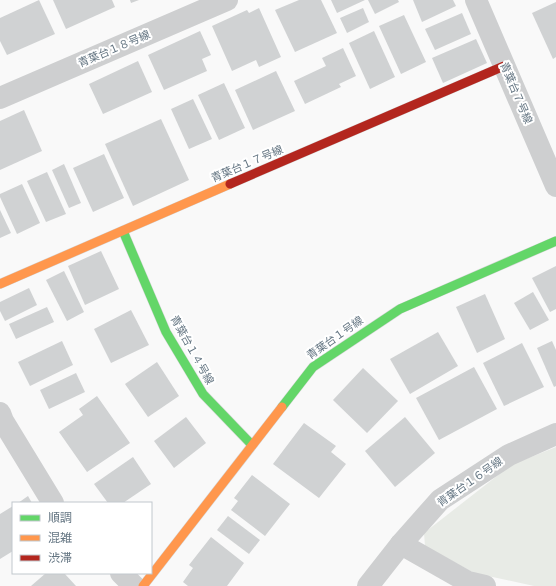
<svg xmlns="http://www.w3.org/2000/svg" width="556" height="586" viewBox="0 0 556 586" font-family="Signika,'Noto Sans JP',sans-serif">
<rect width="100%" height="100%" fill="#f9f9f9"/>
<path fill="#e8ebe6" d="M556,447v139h-22l-60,-13 -49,-27 -1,-13 87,-68z"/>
<g fill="#d0d2d3">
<path d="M39,0l16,34 -48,21 -7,-14v-23z"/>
<path d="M53,0h59l3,7 -49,22z"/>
<path d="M130,0h9l-8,3z"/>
<path d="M299,0h22l16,33 -42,19 -20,-42z"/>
<path d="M331,0h34l-28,13z"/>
<path d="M368,0h30l1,2 -24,12z"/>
<path d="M413,0h40l3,6 -34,16z"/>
<path d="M556,2v55l-3,2 -21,-46z"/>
<path d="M259,8l22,49 -22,10 -3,-7 -24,11 -20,-45 35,-16 2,3z"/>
<path d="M363,8l6,14 -22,11 -7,-15z"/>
<path d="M462,13l9,21 -36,16 -10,-21z"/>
<path d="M404,15l22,47 -25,12 -22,-48z"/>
<path d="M200,31l11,24 -9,4 5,12 -43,19 -16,-35z"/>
<path d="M374,31l21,46 -25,12 -21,-46z"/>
<path d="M476,39l11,24 -44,20 -11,-25z"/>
<path d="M343,48l13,28 -17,8 2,3 -36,17 -11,-23 32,-15 -4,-8z"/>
<path d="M138,61l14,31 -49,22 -14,-30z"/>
<path d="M276,71l19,40 -42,19 -18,-40z"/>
<path d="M224,83l21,45 -26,12 -21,-45z"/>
<path d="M193,99l19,40 -23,10 -18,-40z"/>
<path d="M24,110l18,41 -42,19v-49z"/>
<path d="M161,119l28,61 -56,26 -28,-62z"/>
<path d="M104,154l20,44 -31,14 -20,-44z"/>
<path d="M64,164l17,39 -12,5 -17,-38z"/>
<path d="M47,172l19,42 -20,8 -19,-41z"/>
<path d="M22,184l18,39 -23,11 -17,-37v-3z"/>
<path d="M0,210l11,23 -11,5z"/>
<path d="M101,251l18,38 -34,16 -17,-39z"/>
<path d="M556,266v43l-6,3 -18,-34z"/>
<path d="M64,271l20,41 -17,9 -21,-41z"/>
<path d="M29,288l8,17 -32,16 -5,-10v-9z"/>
<path d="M533,292l16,28 -19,10 -16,-27z"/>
<path d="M485,294l20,45 -28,14 -21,-46z"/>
<path d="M47,307l7,15 -38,17 -7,-15z"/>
<path d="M131,310l18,35 -38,18 -17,-34z"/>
<path d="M438,332l20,34 -48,28 -20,-35z"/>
<path d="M62,341l11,24 -43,21 -12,-24z"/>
<path d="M552,341l4,9v36l-2,1 -17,-39z"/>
<path d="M522,343l22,44 -40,19 -21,-43z"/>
<path d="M157,362l22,34 -31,21 -23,-33z"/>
<path d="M474,367l23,42 -58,31 -23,-42z"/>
<path d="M363,368l35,33 -31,32 -34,-33z"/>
<path d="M76,373l9,19 -36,17 -9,-19z"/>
<path d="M97,396l33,47 -43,29 -28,-40 24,-17 -4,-6z"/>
<path d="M186,417l20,26 -32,25 -20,-27z"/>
<path d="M405,417l30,36 -40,34 -30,-36z"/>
<path d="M304,423l32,23 -5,6 15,12 -27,34 -46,-34z"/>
<path d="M133,457l18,27 -28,19h-15l-14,-19z"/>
<path d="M252,475l38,29 -25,32 -34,-26 7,-9 -4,-3z"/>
<path d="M28,496l4,7h-14z"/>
<path d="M13,506v45l-13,8v-45z"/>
<path d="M228,516l32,24 -11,14 -32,-24z"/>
<path d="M211,537l33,26 -17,23h-39l-5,-4 10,-14 -4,-3z"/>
<path d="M46,573h18l12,13h-45z"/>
</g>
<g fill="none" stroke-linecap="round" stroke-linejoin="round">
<defs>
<g id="fast">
<path d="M123,231l43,101 37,62 49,51"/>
<path d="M282,407l31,-40 87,-58 156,-68"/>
</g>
<g id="slow">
<path d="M0,284l230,-100"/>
<path d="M143,586l139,-179"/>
</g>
<path id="jam" d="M230,184l274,-118"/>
</defs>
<use href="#fast" stroke="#d5d6d7" stroke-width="10"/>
<use href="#slow" stroke="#d5d6d7" stroke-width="10"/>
<use href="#jam" stroke="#d5d6d7" stroke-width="10"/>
<g stroke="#cecfd0" stroke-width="22">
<path d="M476,0l80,186"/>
<path d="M0,98l227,-98"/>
<path d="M0,413l3,8 50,82"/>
<path d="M401,544l67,38 17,4"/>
<path d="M121,573l13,13"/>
<path d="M368,586l33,-42 39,-44 69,-45 47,-21"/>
</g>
<use href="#fast" stroke="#63d668" stroke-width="9"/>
<use href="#slow" stroke="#ff974d" stroke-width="9"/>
<use href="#jam" stroke="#b3261e" stroke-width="9"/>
</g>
<g text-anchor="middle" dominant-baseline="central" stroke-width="4" stroke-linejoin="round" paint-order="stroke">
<g font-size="11" fill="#657683" stroke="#fff">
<text transform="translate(114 49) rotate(-23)">青葉台１８号線</text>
<text transform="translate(516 93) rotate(67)">青葉台７号線</text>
<text transform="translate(247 164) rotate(-23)">青葉台１７号線</text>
<text transform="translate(335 338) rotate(-35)">青葉台１号線</text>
<text transform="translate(192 350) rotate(61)">青葉台１４号線</text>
<text transform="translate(470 482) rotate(-35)">青葉台１６号線</text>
</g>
</g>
<rect x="12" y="502" width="140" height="72" fill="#ffffff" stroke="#c1c8cd"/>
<rect x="20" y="515" width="20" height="6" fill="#63d668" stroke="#c1c8cd"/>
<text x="48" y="522" font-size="12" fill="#657683">順調</text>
<rect x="20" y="535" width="20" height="6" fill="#ff974d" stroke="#c1c8cd"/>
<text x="48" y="542" font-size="12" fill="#657683">混雑</text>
<rect x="20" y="555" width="20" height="6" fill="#b3261e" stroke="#c1c8cd"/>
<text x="48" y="562" font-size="12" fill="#657683">渋滞</text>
</svg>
